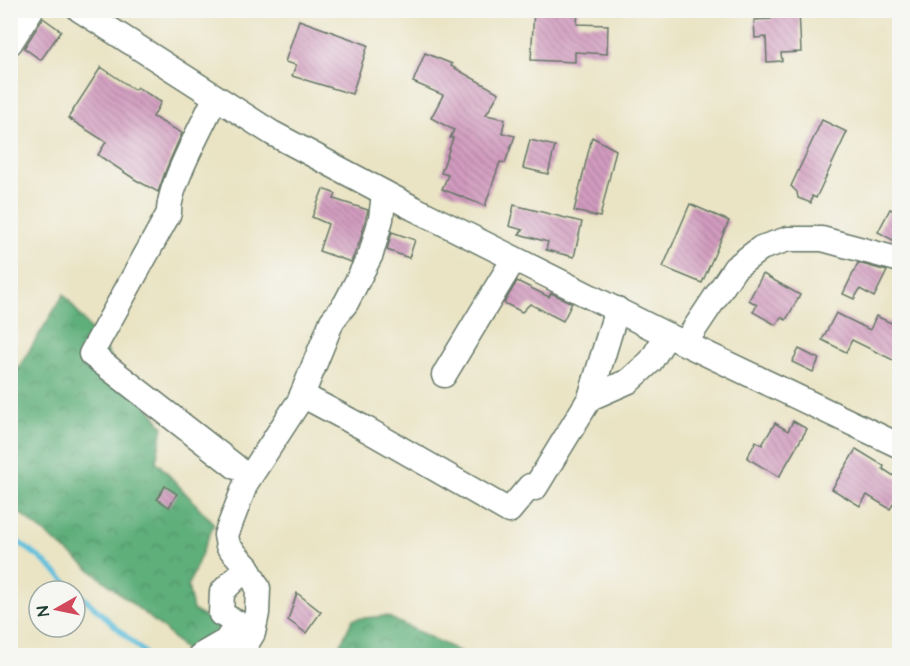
<svg xmlns="http://www.w3.org/2000/svg" width="910" height="666" viewBox="0 0 910 666" font-family="'Architects Daughter',sans-serif">
<defs>
<pattern id="forest-crowns" width="20" height="18" patternUnits="userSpaceOnUse" patternTransform="scale(1.5)"><rect width="20" height="18" fill="#5faf7a"/><path d="M2 6a3 3 0 1 1 6 0M12 15a3 3 0 1 1 6 0" fill="none" stroke="#4e9065"/></pattern>
<pattern id="building-back-hatch" width="6" height="6" patternUnits="userSpaceOnUse" patternTransform="scale(1.5)"><rect width="6" height="6" fill="#d29bbf"/><path d="M-1 5l2 2M0 0l6 6M5-1l2 2" fill="none" stroke="#aa809c"/></pattern>
</defs>
<rect width="100%" height="100%" fill="#f6f6f2"/>
<filter id="ink" filterUnits="userSpaceOnUse"><feTurbulence type="fractalNoise" baseFrequency=".0167" numOctaves="2"/><feDisplacementMap in="SourceGraphic" scale="12" xChannelSelector="R" yChannelSelector="G"/><feConvolveMatrix kernelMatrix="1 2 1 2 8 2 1 2 1" color-interpolation-filters="sRGB"/></filter>
<filter id="wash" filterUnits="userSpaceOnUse"><feTurbulence type="fractalNoise" baseFrequency=".008" numOctaves="4" result="noise"/><feDisplacementMap in="SourceGraphic" scale="24" xChannelSelector="R" yChannelSelector="G"/><feGaussianBlur stdDeviation="1.35" result="paint"/><feColorMatrix in="noise" values="0 0 0 0 0 0 0 0 0 0 0 0 0 0 0 0 0 1.4 0 .05"/><feComposite in="paint" operator="in"/></filter>
<g filter="url(#wash)">
<rect width="100%" height="100%" fill="#eae4c5"/>
<g fill="url(#forest-crowns)" stroke="#3f7657" stroke-width="1.5">
<path d="M64,294l99,133 -7,34 58,63 -26,62 5,24 70,45h-73l-25,-25 -154,-124 -1,-124z"/>
<path d="M386,616l81,39h-132l18,-36z"/>
</g>
<g fill="none" stroke-linecap="round" stroke-linejoin="round">
<path stroke="#5ebfdd" stroke-width="5" d="M10,536l29,21 109,99"/>
</g>
<g id="blocks">
<g fill="url(#building-back-hatch)">
<path d="M534,10h44l-1,14 31,1 -1,29 -32,-2v10l-44,-2z"/>
<path d="M771,10h28l2,42 -20,1 1,8 -15,1 -1,-25 -11,1 -1,-18 17,-1z"/>
<path d="M43,18l18,13 -20,29 -17,-12z"/>
<path d="M299,20l69,25 -16,49 -60,-18 4,-11 -11,-3z"/>
<path d="M425,53l27,11 -1,2 48,27 -13,22 19,4 -3,14 13,3 -10,27 -5,-1 -15,44 -43,-17 6,-14 -7,-2 12,-35h-3l4,-8 -23,-12 12,-23 -30,-13z"/>
<path d="M101,67l34,23 2,-3 24,15 -8,15 29,16 -15,34 -9,25 -22,-12 -38,-25 8,-13 -38,-24z"/>
<path d="M822,120l25,12 -31,66 -4,-2 -1,7 -13,-5 -1,-6 -6,-6z"/>
<path d="M592,137l24,13 -16,67 -26,-6z"/>
<path d="M530,140l25,6 -7,28 -25,-6z"/>
<path d="M323,189l13,5 -2,5 34,11 -8,31 -9,21 -32,-11 9,-27 -16,-7z"/>
<path d="M690,204l39,17 -27,62 -39,-16z"/>
<path d="M514,205l68,17 -8,35 -28,-7 2,-8 -29,-8 4,-4 -14,-4z"/>
<path d="M890,209l10,4v31l-22,-12z"/>
<path d="M392,232l23,8 -6,18 -22,-8z"/>
<path d="M858,263l29,8 -13,26 -14,-8 -6,10 -11,-5z"/>
<path d="M763,274l37,21 -14,25 -5,-3 -5,8 -23,-13 4,-7 -8,-5z"/>
<path d="M517,281l32,16 2,-4 21,10 -9,18 -33,-17 -8,8 -18,-9z"/>
<path d="M836,313l34,17 6,-14 24,11v25l-5,9 -43,-21 -6,12 -24,-12z"/>
<path d="M799,349l20,10 -6,13 -21,-10z"/>
<path d="M793,421l14,8 -28,48 -32,-19 9,-17 6,4 13,-22 13,8z"/>
<path d="M856,449l28,17 -1,3 17,11v14l-10,15 -23,-14 -7,11 -28,-17z"/>
<path d="M165,486l12,8 -8,13 -12,-8z"/>
<path d="M297,593l24,19 -15,21 -18,-13z"/>
</g>
</g>
</g>
<g filter="url(#ink)">
<use href="#blocks" fill-opacity="0" stroke="#667767" stroke-width="1.5"/>
<g fill="none" stroke-linecap="round" stroke-linejoin="round">
<defs>
<g id="minor">
<path d="M80,10l192,123 141,75 254,127 233,111"/>
<path d="M10,43l21,-33"/>
<path d="M215,98c-12,27 -47,88 -46,115l-78,141 145,113"/>
<path d="M685,343l50,-75 26,-20 27,-9h34l78,21"/>
<path d="M444,375l70,-116"/>
<path d="M302,395l64,34 143,82 21,-25 5,2 55,-90 39,-17 22,-20 16,-26"/>
<path d="M590,398l27,-89"/>
<path d="M200,656l26,-15 12,-18 -17,-9 1,-22 25,-25"/>
<path d="M239,656l14,-23 4,-20 1,-25 -11,-21 -19,-21 -2,-11 20,-52 54,-83 32,-79 14,-18 25,-49 10,-35 3,-26"/>
</g>
</defs>
<use href="#minor" stroke="#667767" stroke-width="27"/>
<use href="#minor" stroke="#fff" stroke-width="24"/>
</g>
</g>
<rect width="910" height="666" fill="none" stroke="#f6f6f2" stroke-width="36"/>
<g transform="translate(57 609) rotate(261)"><circle r="28" fill="#f6f6f2" stroke="#a0aca6" stroke-width="1.5"/>
<path d="M0-4.5L10 22L0 15L-10 22Z" fill="#d1495b"/>
<text y="-9" font-size="16" font-weight="bold" text-anchor="middle" fill="#1f3d34">N</text>
</g>
</svg>
